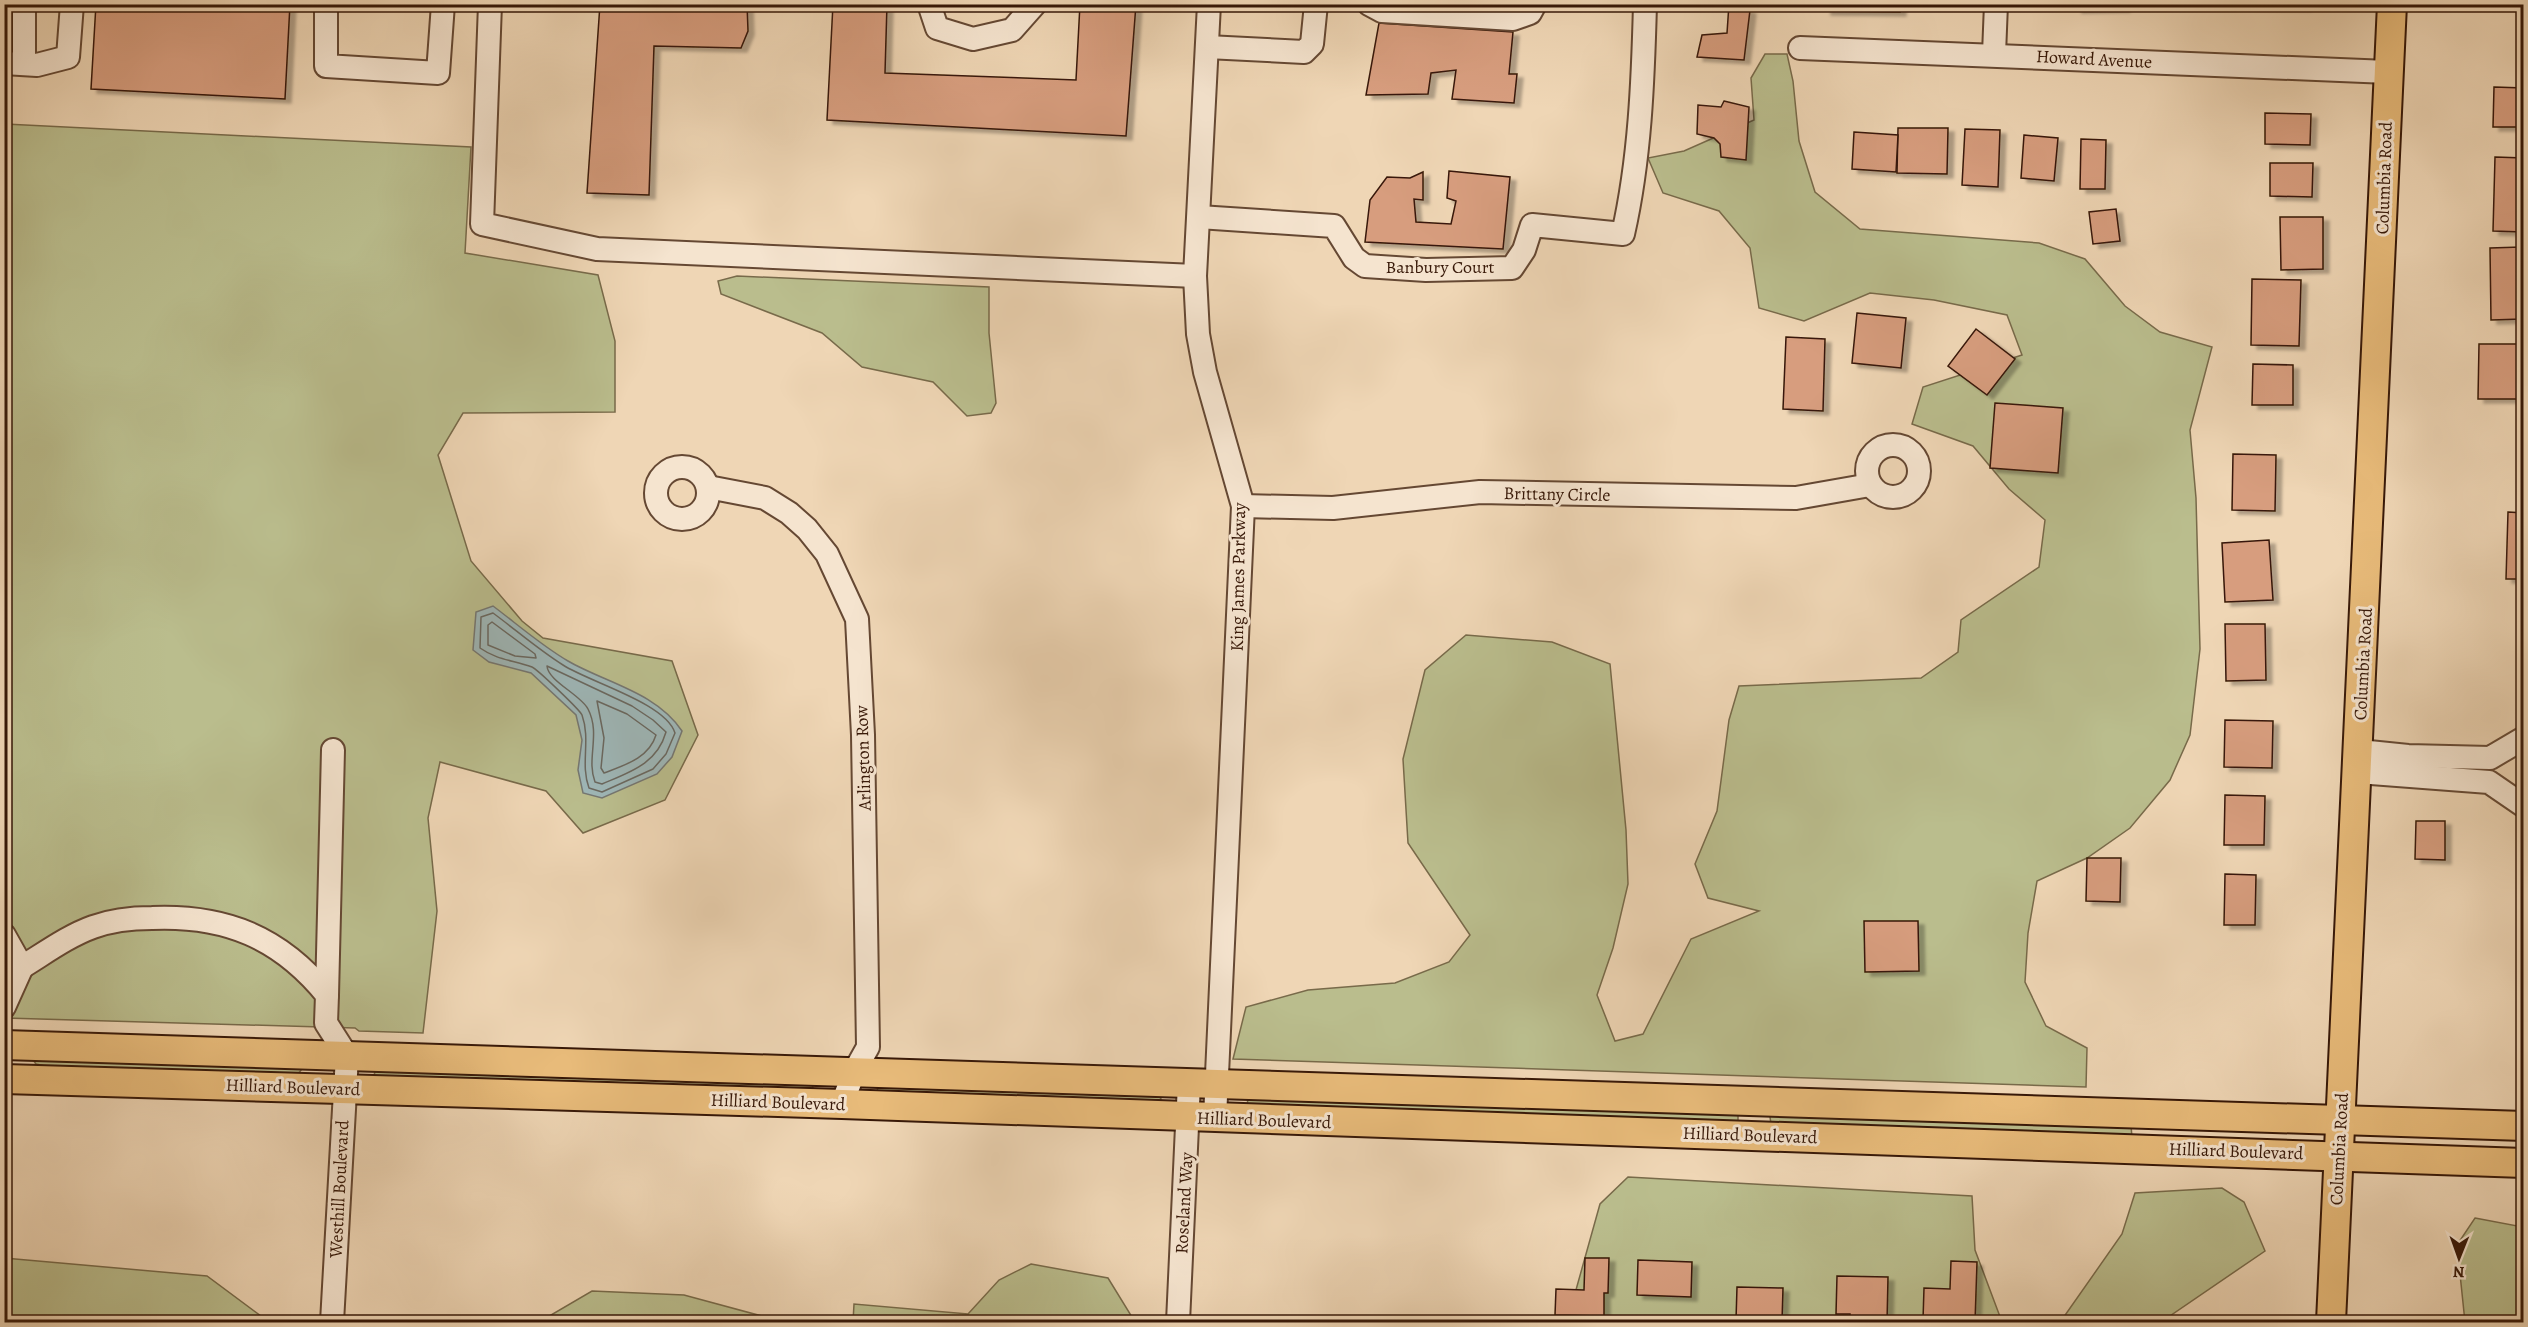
<svg xmlns="http://www.w3.org/2000/svg" width="2528" height="1327" viewBox="0 0 2528 1327" font-family="Alegreya,serif">
<defs>
<filter id="shadow"><feDropShadow dx="6" dy="4" stdDeviation="1.5" flood-color="#0004"/></filter>
</defs>
<rect width="100%" height="100%" fill="#efd6b5"/>
<filter id="stains"><feTurbulence type="fractalNoise" baseFrequency=".00333" numOctaves="4"/><feColorMatrix values="0 0 0 0 .2 0 0 0 0 .09 0 0 0 0 .02 0 0 0 .5 -.17"/></filter>
<radialGradient id="worn" r=".72"><stop offset=".6" stop-color="#630" stop-opacity="0"/><stop offset="1" stop-color="#630" stop-opacity=".3"/></radialGradient>
<g fill="#babd8d" stroke="#786a4a" stroke-width="1.5">
<path d="M1765,54h22l6,27 6,60 16,51 45,37 179,14 46,16 40,47 35,26 52,15 -22,83 6,68 4,151 -10,86 -20,45 -40,48 -43,30 -50,23 -9,52 -3,49 21,44 41,22 -1,39 -853,-28 13,-52 62,-17 87,-7 54,-21 21,-27 -62,-92 -5,-84 22,-89 41,-35 86,7 58,22 16,166 2,54 -15,64 -16,47 18,46 28,-7 48,-95 68,-28 -51,-13 -13,-34 22,-53 12,-91 10,-34 182,-8 37,-26 3,-32 78,-53 6,-47 -36,-31 -36,-43 -61,-22 11,-37 99,-32 -15,-40 -73,-15 -64,-7 -66,28 -45,-13 -9,-60 -31,-37 -56,-18 -15,-35 36,-7 70,-31 -3,-42z"/>
<path d="M5,124l466,23 -6,106 133,22 17,66v71l-152,1 -25,42 33,106 51,60 21,17 129,23 26,74 -33,65 -82,33 -37,-42 -106,-29 -12,56 9,93 -14,122 -64,-2 -4,-3 -350,-10z"/>
<path d="M737,276l252,11v46l7,70 -5,10 -24,3 -34,-34 -71,-15 -40,-34 -101,-39 -3,-13z"/>
<path d="M31,1057l274,8 -7,9 -244,-6 -18,-4z"/>
<path d="M376,1069l436,15 1,4 -1,2 -435,-12 -3,-3z"/>
<path d="M878,1086l280,8 3,5 -1,5 -283,-12z"/>
<path d="M1248,1098l490,16v9l-491,-17z"/>
<path d="M1773,1113l358,12 1,13 -361,-14 -1,-7z"/>
<path d="M1628,1177l344,19 3,54 27,72 59,-1 61,-87 13,-41 87,-5 22,14 21,49 -104,71h-594l33,-118z"/>
<path d="M2475,1218l48,9v95h-58l-8,-77z"/>
<path d="M4,1258l203,18 62,46h-264z"/>
<path d="M1031,1264l77,14 24,39 -7,5h-272l1,-18 114,10 31,-34z"/>
<path d="M592,1291l92,4 100,27h-245z"/>
</g>
<path fill="#9eb7b8" stroke="#757772" stroke-width="1.5" d="M493,606c24,18 49,40 75,55 38,22 88,31 114,70l-10,26 -15,17 -55,24 -19,-5 -5,-23 4,-30 -6,-25 -45,-42 -42,-11 -16,-12 3,-38z"/>
<g fill="none" stroke-linecap="round" stroke-linejoin="round">
<g stroke="#6a6860" stroke-width="1.5">
<path d="M493,613c23,17 46,37 70,52 26,17 103,38 112,68l-9,21 -13,15 -51,23 -13,-4c-9,-24 2,-48 -7,-73 -2,-5 -45,-46 -50,-48 -19,-7 -35,-7 -52,-19l1,-31z"/>
<path d="M492,622l43,32 1,4 -21,-2 -27,-11v-20z"/>
<path d="M547,666l85,40 21,14 13,12c-9,32 -36,40 -64,52l-7,-2c-9,-23 6,-48 -7,-73 -7,-14 -40,-28 -41,-43z"/>
<path d="M597,701l30,13 29,21c-7,23 -31,30 -52,38l-3,-5 3,-30z"/>
</g>
</g>
<g fill="#d79d7e" stroke="#371808" stroke-width="1.5" filter="url(#shadow)">
<path d="M96,4h194l-5,95 -194,-10z"/>
<path d="M600,4h147l1,27 -7,17 -87,-2 -5,149 -62,-2z"/>
<path d="M833,4h54l-2,69 191,7 4,-76h56l-10,132 -299,-16z"/>
<path d="M1729,4l21,6 -6,50 -47,-3 5,-22 25,-2z"/>
<path d="M1825,4h75v8l-75,-1z"/>
<path d="M2076,4h48v4l-48,1z"/>
<path d="M2250,4h55v3l-55,-1z"/>
<path d="M1379,23l134,9 -4,42h8l-3,29 -62,-4 4,-29 -25,3 -3,21 -62,1z"/>
<path d="M2494,87l30,1v39h-31z"/>
<path d="M1724,101l25,6 -3,53 -25,-3 -1,-13 -6,-6 -17,-4 1,-29 23,2z"/>
<path d="M2265,113l46,1 -1,31 -45,-1z"/>
<path d="M1898,128h50l-1,46 -50,-1z"/>
<path d="M1965,129l35,1 -2,57 -36,-2z"/>
<path d="M1854,132l44,3 -2,37 -44,-3z"/>
<path d="M2024,135l34,3 -4,43 -33,-3z"/>
<path d="M2081,139l25,1 -1,49h-25z"/>
<path d="M2495,157l29,1v74l-31,-1z"/>
<path d="M2270,163h43l-1,34 -42,-1z"/>
<path d="M1449,171l61,6 -7,72 -138,-7 5,-42 17,-23 23,1 13,-6v28l-9,-1 2,23 35,2 5,-23 -9,-3z"/>
<path d="M2116,209l4,32 -27,3 -4,-32z"/>
<path d="M2280,217h43v52l-42,1z"/>
<path d="M2521,247l1,72 -31,1 -1,-72z"/>
<path d="M2252,279l49,1 -2,66 -48,-1z"/>
<path d="M1857,313l49,5 -5,50 -49,-5z"/>
<path d="M1976,329l39,30 -28,36 -39,-29z"/>
<path d="M1786,337l39,2 -2,72 -40,-2z"/>
<path d="M2479,344h41l-1,55h-41z"/>
<path d="M2253,364l40,1v40h-41z"/>
<path d="M1995,403l68,5 -5,65 -68,-5z"/>
<path d="M2233,454l43,1 -1,56 -43,-1z"/>
<path d="M2508,512l16,1v66h-18z"/>
<path d="M2269,540l4,60 -48,2 -3,-59z"/>
<path d="M2225,624h40l1,56 -40,1z"/>
<path d="M2225,720l48,1 -1,47 -48,-1z"/>
<rect x="2520" y="748" width="4" height="51"/>
<path d="M2225,795l40,1 -1,49h-40z"/>
<path d="M2416,821h29v39l-30,-1z"/>
<path d="M2087,858h34l-1,44 -34,-1z"/>
<path d="M2225,874l31,1 -1,50h-31z"/>
<path d="M1864,921h54l1,50 -54,1z"/>
<path d="M1585,1258h24l-1,35h-4v23l-49,-1 1,-26 28,1z"/>
<path d="M1638,1260l54,2 -1,35 -54,-2z"/>
<path d="M1951,1261l26,1 -2,60 -52,-2 1,-32 26,1z"/>
<path d="M1837,1276l51,1 -1,45h-37v-8h-14z"/>
<path d="M1737,1287l46,1 -1,33 -46,-1z"/>
</g>
<g fill="none" stroke-linecap="round" stroke-linejoin="round">
<defs>
<g id="minor">
<path d="M326,4v62l112,7 5,-69"/>
<path d="M490,4l-8,220 115,25 598,27"/>
<path d="M929,4l8,24 36,11 39,-9 23,-26"/>
<path d="M1209,4l-14,272 3,58 7,38 38,134 -28,612"/>
<path d="M1369,4l13,7 131,8 17,-6 5,-9"/>
<path d="M1207,47l97,5 8,-8 4,-40"/>
<path d="M1800,48l588,24"/>
<path d="M1994,54l2,-50"/>
<path d="M4,63l33,2 31,-8 4,-53"/>
<path d="M24,64v-60"/>
<path d="M1199,217l135,9 20,32 11,8 61,4 86,-2 12,-18 8,-25 91,9c17,-75 20,-153 22,-230"/>
<circle cx="1893" cy="471" r="26"/>
<circle cx="682" cy="493" r="26"/>
<path d="M708,487l57,11 24,15 18,16 20,25 30,65 6,116 5,312 -14,25 -12,32"/>
<path d="M1243,506l90,2 147,-16 316,6 74,-13"/>
<path d="M2359,751l49,5 82,2 34,-20"/>
<path d="M2358,772l131,10 35,24"/>
<path d="M4,935l18,32 -18,40"/>
<path d="M22,967c23,-14 46,-31 71,-40 19,-7 39,-9 59,-9 73,-3 128,19 175,77l-1,28 21,33 -15,266"/>
<path d="M327,995l6,-245"/>
<path d="M1178,1322l11,-239"/>
</g>
<g id="major">
<path d="M4,1045l2520,81"/>
<path d="M4,1079l838,25 1682,59"/>
<path d="M2331,1322l61,-1318"/>
</g>
</defs>
<use href="#minor" stroke="#654833" stroke-width="26"/>
<use href="#major" stroke="#371808" stroke-width="32"/>
<use href="#minor" stroke="#f5e4cf" stroke-width="22"/>
<use href="#major" stroke="#e8bb7a" stroke-width="28"/>
</g>
<g text-anchor="middle" dominant-baseline="central" stroke-width="6" stroke-linejoin="round" paint-order="stroke">
<g font-size="18" fill="#371808" stroke="#f5e4cf">
<text transform="translate(2094 59) rotate(3)">Howard Avenue</text>
<text transform="translate(2384 178) rotate(-88)">Columbia Road</text>
<text x="1440" y="267">Banbury Court</text>
<text transform="translate(1557 494) rotate(1)">Brittany Circle</text>
<text transform="translate(1238 577) rotate(-89)">King James Parkway</text>
<text transform="translate(2363 664) rotate(-87)">Columbia Road</text>
<text transform="translate(863 758) rotate(-92)">Arlington Row</text>
<text transform="translate(293 1087) rotate(2)">Hilliard Boulevard</text>
<text transform="translate(778 1102) rotate(2)">Hilliard Boulevard</text>
<text transform="translate(1264 1120) rotate(2)">Hilliard Boulevard</text>
<text transform="translate(1750 1135) rotate(2)">Hilliard Boulevard</text>
<text transform="translate(2339 1149) rotate(-87)">Columbia Road</text>
<text transform="translate(2236 1151) rotate(2)">Hilliard Boulevard</text>
<text transform="translate(339 1189) rotate(-87)">Westhill Boulevard</text>
<text transform="translate(1184 1203) rotate(-87)">Roseland Way</text>
</g>
</g>
<rect width="2528" height="1327" fill="none" stroke="#efd6b5" stroke-width="24"/>
<rect x="6" y="6" width="2516" height="1315" fill="none" stroke="#371808" stroke-width="3"/>
<rect x="12" y="12" width="2504" height="1303" fill="none" stroke="#371808" stroke-width="1.5"/>
<g transform="translate(2459 1258) rotate(181)" stroke="#f5e4cf" stroke-width="4.5" paint-order="stroke">
<path d="M0-4.5L10 22L0 15L-10 22Z" fill="#371808"/>
<text y="-9" font-size="16" font-weight="bold" text-anchor="middle" fill="#371808">N</text>
</g>
<rect width="100%" height="100%" filter="url(#stains)"/>
<rect width="100%" height="100%" fill="url(#worn)"/>
</svg>
